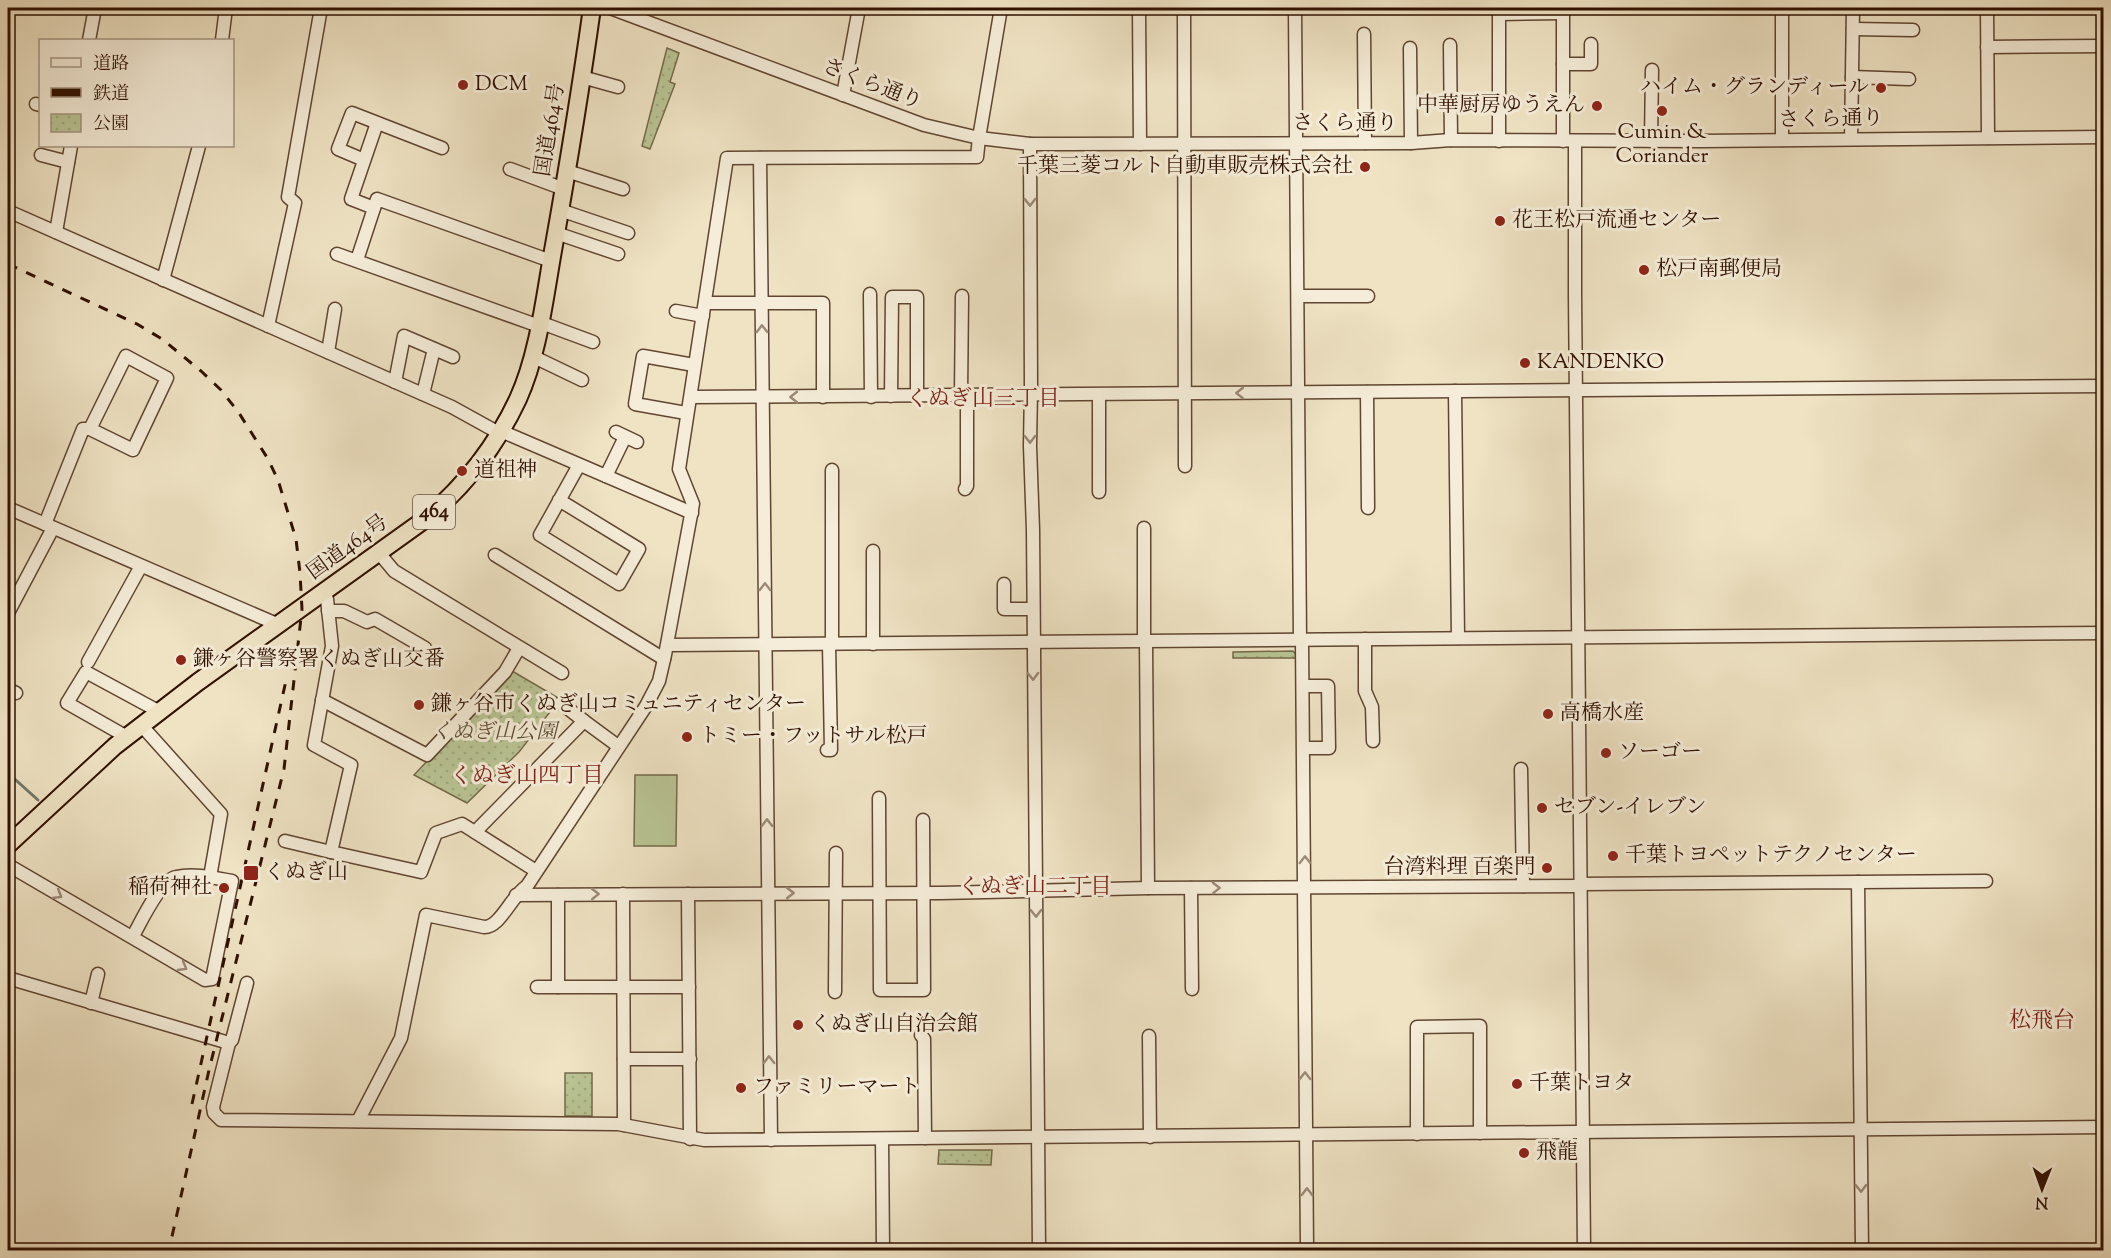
<svg xmlns="http://www.w3.org/2000/svg" width="2111" height="1258" viewBox="0 0 2111 1258" font-family="'Sorts Mill Goudy','Noto Serif JP',serif">
<defs>
<pattern id="park-dots" width="8" height="8" patternUnits="userSpaceOnUse" patternTransform="scale(1.5)"><rect width="8" height="8" fill="#b9c494"/><path d="M2 2h.1M6 6h.1" fill="none" stroke="#9fa77e" stroke-width="1.8" stroke-linecap="round"/></pattern>
</defs>
<rect width="100%" height="100%" fill="#efe3c4"/>
<filter id="stains"><feTurbulence type="fractalNoise" baseFrequency=".00333" numOctaves="4"/><feColorMatrix values="0 0 0 0 .2 0 0 0 0 .09 0 0 0 0 .02 0 0 0 .5 -.17"/></filter>
<radialGradient id="worn" r=".72"><stop offset=".6" stop-color="#630" stop-opacity="0"/><stop offset="1" stop-color="#630" stop-opacity=".3"/></radialGradient>
<path fill="#b9c494" stroke="#746a4a" stroke-width="1.5" d="M635,775h42l-1,71h-42z"/>
<g fill="url(#park-dots)" stroke="#746a4a" stroke-width="1.5">
<path d="M667,48l12,5 -9,29 5,2 -25,65 -8,-3z"/>
<path d="M1293,651l6,7h-66v-6z"/>
<path d="M512,671l48,28 -41,53 -52,51 -53,-28z"/>
<rect x="565" y="1073" width="27" height="43"/>
<path d="M939,1150h53l-1,15 -53,-1z"/>
</g>
<g fill="none" stroke-linecap="round" stroke-linejoin="round">
<path stroke="#707969" stroke-width="3" d="M8,773l30,27"/>
<defs>
<g id="minor">
<path d="M610,8l314,117 55,13 51,6h31l350,-1 40,-3 251,1 402,-4"/>
<path d="M1139,8l1,136"/>
<path d="M1295,8l5,632"/>
<path d="M1499,8v133"/>
<path d="M1563,8v133"/>
<path d="M1987,8l1,130"/>
<path d="M1184,14l1,452"/>
<path d="M1499,14l64,-1"/>
<path d="M1853,29l60,1"/>
<path d="M1364,34l1,109"/>
<path d="M89,40l6,-32"/>
<path d="M222,40l4,-32"/>
<path d="M1450,45l1,95"/>
<path d="M1987,47l117,-1"/>
<path d="M1410,48l1,95"/>
<path d="M1563,64h28v-20"/>
<path d="M582,77l36,10"/>
<path d="M1852,77l57,2"/>
<path d="M843,95l16,-87"/>
<path d="M36,104l4,1"/>
<path d="M1851,139l2,-131"/>
<path d="M1782,140v-132"/>
<path d="M1575,141v154l9,955"/>
<path d="M1651,141l1,-71"/>
<path d="M1030,144l1,244 -1,58 3,84 6,720"/>
<path d="M41,155l27,7"/>
<path d="M760,158l11,982"/>
<path d="M364,160l-26,-11 14,-36 90,35"/>
<path d="M510,169l54,20"/>
<path d="M567,171l56,18"/>
<path d="M374,208l-23,-9 26,-76"/>
<path d="M560,210l68,23"/>
<path d="M8,211l444,196 47,26"/>
<path d="M56,232l15,-86"/>
<path d="M556,233l62,21"/>
<path d="M337,254l202,72"/>
<path d="M357,260l20,-61 174,62"/>
<path d="M163,280l36,-134"/>
<path d="M870,294l1,103"/>
<path d="M1298,296h70"/>
<path d="M705,303h118v94"/>
<path d="M676,311l27,5"/>
<path d="M539,322l54,20"/>
<path d="M268,326l27,-123 -7,-6 33,-189"/>
<path d="M328,352l7,-43"/>
<path d="M532,356l50,24"/>
<path d="M395,382l9,-46 49,21"/>
<path d="M1455,391l3,247"/>
<path d="M1367,392l1,116"/>
<path d="M423,394l11,-45"/>
<path d="M961,394l1,-98"/>
<path d="M891,396l1,-99h25v98"/>
<path d="M691,397l1413,-11"/>
<path d="M686,413l-51,-9 8,-48 51,9"/>
<path d="M501,431l191,82"/>
<path d="M616,432l21,10"/>
<path d="M832,470v174"/>
<path d="M606,476l19,-39"/>
<path d="M965,489l2,-3v-90"/>
<path d="M1099,492v-97"/>
<path d="M559,500l80,49 -20,35 -79,-49 39,-70"/>
<path d="M8,508l271,117"/>
<path d="M45,524l38,-95h7l43,21 34,-72 -41,-22 -36,73"/>
<path d="M1144,528v114"/>
<path d="M379,553l15,18 168,102"/>
<path d="M495,555l169,104"/>
<path d="M1004,584v25h29"/>
<path d="M324,594l3,5 5,47 -18,99 37,20 -20,87 90,20 15,-39 26,-9 74,47"/>
<path d="M328,611h16l23,11 8,-3 50,29"/>
<path d="M8,613l45,-85"/>
<path d="M1365,639v52l7,16 1,34"/>
<path d="M1302,640l5,610"/>
<path d="M1146,642l2,246"/>
<path d="M873,644v-93"/>
<path d="M668,645l1436,-12"/>
<path d="M88,662l53,-96"/>
<path d="M1303,686h25l1,62h-25"/>
<path d="M8,689l8,4"/>
<path d="M322,700l105,55 78,-83 14,-24"/>
<path d="M561,703l23,18"/>
<path d="M142,726l79,88 -11,63"/>
<path d="M127,737l-60,-34 19,-31 74,40"/>
<path d="M827,750h4l-2,-106"/>
<path d="M1521,769l2,117"/>
<path d="M879,798l1,192h44l-1,-170"/>
<path d="M475,832l109,-111 34,25"/>
<path d="M285,841l46,11"/>
<path d="M8,865l197,115 7,-1 20,-98c-17,-3 -38,-8 -56,-4 -16,3 -35,45 -43,59"/>
<path d="M1858,882l128,-1"/>
<path d="M1580,884l278,-2 4,368"/>
<path d="M1191,888l1,101"/>
<path d="M623,894l1,231"/>
<path d="M688,894l2,245"/>
<path d="M516,895l425,-2 207,-5 432,-2"/>
<path d="M558,895v92"/>
<path d="M8,978l221,65 -16,64 1,6 7,7 397,4 86,16 1400,-13"/>
<path d="M537,987h152"/>
<path d="M835,992l1,-139"/>
<path d="M91,1003l7,-29"/>
<path d="M921,1035l3,4 1,99"/>
<path d="M1149,1036l1,101"/>
<path d="M229,1043l3,-3 15,-57"/>
<path d="M624,1059h66"/>
<path d="M358,1121l43,-83 25,-123 58,12c16,1 27,-31 43,-41l119,-180 13,-25 6,-26 28,-151 -14,-35 48,-311 250,-1 2,-19 22,-130"/>
<path d="M1417,1134v-107l63,-1v107"/>
<path d="M882,1139l1,111"/>
</g>
<path id="highway" d="M8,845l107,-99 83,-64 226,-162c40,-33 72,-74 94,-121 21,-46 27,-105 36,-154 14,-79 27,-158 38,-237"/>
</defs>
<use href="#minor" stroke="#604531" stroke-width="15"/>
<use href="#highway" stroke="#301000" stroke-width="20"/>
<use href="#minor" stroke="#f5edd9" stroke-width="12"/>
<use href="#highway" stroke="#efe3c4" stroke-width="16"/>
<g stroke="#301000" stroke-width="3" stroke-dasharray="10 10" stroke-linecap="butt">
<path d="M8,264l129,60 25,15 39,32 20,19 18,23 29,46 10,21 18,59 4,34 2,36 -18,160 -75,301 -40,180"/>
<path d="M192,1104l95,-428"/>
</g>
</g>
<defs><path id="oneway-chevron" d="M-2-3.5L2.5 0L-2 3.5" fill="none" stroke-width="1.6" stroke-linecap="round" stroke-linejoin="round" transform="scale(1.5)"/></defs>
<g stroke="#9c8a77">
<use href="#oneway-chevron" transform="translate(1030 202) rotate(90)"/>
<use href="#oneway-chevron" transform="translate(762 329) rotate(-91)"/>
<use href="#oneway-chevron" transform="translate(1240 393) rotate(180)"/>
<use href="#oneway-chevron" transform="translate(794 397) rotate(180)"/>
<use href="#oneway-chevron" transform="translate(1030 439) rotate(90)"/>
<use href="#oneway-chevron" transform="translate(765 587) rotate(-90)"/>
<use href="#oneway-chevron" transform="translate(1033 676) rotate(89)"/>
<use href="#oneway-chevron" transform="translate(767 823) rotate(-90)"/>
<use href="#oneway-chevron" transform="translate(1305 860) rotate(-90)"/>
<use href="#oneway-chevron" transform="translate(1216 888) rotate(-1)"/>
<use href="#oneway-chevron" transform="translate(790 893)"/>
<use href="#oneway-chevron" transform="translate(595 894) rotate(-1)"/>
<use href="#oneway-chevron" transform="translate(58 895) rotate(31)"/>
<use href="#oneway-chevron" transform="translate(1036 913) rotate(89)"/>
<use href="#oneway-chevron" transform="translate(183 967) rotate(30)"/>
<use href="#oneway-chevron" transform="translate(769 1060) rotate(-91)"/>
<use href="#oneway-chevron" transform="translate(1305 1076) rotate(-90)"/>
<use href="#oneway-chevron" transform="translate(1861 1188) rotate(89)"/>
<use href="#oneway-chevron" transform="translate(1307 1192) rotate(-90)"/>
</g>
<g fill="#8f2418" stroke="#f5edd9" stroke-width="2">
<circle cx="463" cy="85" r="6"/>
<circle cx="1881" cy="88" r="6"/>
<circle cx="1597" cy="106" r="6"/>
<circle cx="1662" cy="111" r="6"/>
<circle cx="1365" cy="167" r="6"/>
<circle cx="1500" cy="221" r="6"/>
<circle cx="1644" cy="270" r="6"/>
<circle cx="1525" cy="363" r="6"/>
<circle cx="462" cy="471" r="6"/>
<circle cx="181" cy="660" r="6"/>
<circle cx="419" cy="705" r="6"/>
<circle cx="1548" cy="714" r="6"/>
<circle cx="687" cy="737" r="6"/>
<circle cx="1606" cy="753" r="6"/>
<circle cx="1542" cy="808" r="6"/>
<circle cx="1613" cy="856" r="6"/>
<circle cx="1547" cy="868" r="6"/>
<rect x="243" y="865" width="16" height="16" rx="3"/>
<circle cx="224" cy="888" r="6"/>
<circle cx="798" cy="1025" r="6"/>
<circle cx="1517" cy="1084" r="6"/>
<circle cx="741" cy="1088" r="6"/>
<circle cx="1524" cy="1153" r="6"/>
</g>
<g text-anchor="middle" dominant-baseline="central" stroke-width="6" stroke-linejoin="round" paint-order="stroke">
<rect fill="#f5edd9" stroke="#6b5241" stroke-width="1.5" x="413" y="495" width="42" height="34" rx="4.5"/>
<g font-size="20" font-weight="bold" fill="#301000">
<text x="434" y="512">464</text>
</g>
<g font-size="21" fill="#301000" stroke="#f5edd9" text-anchor="start">
<text x="475" y="85">DCM</text>
<text x="1869" y="88" text-anchor="end">ハイム・グランディール</text>
<text x="1585" y="106" text-anchor="end">中華厨房ゆうえん</text>
<text x="1662" y="133" text-anchor="middle">Cumin &amp;<tspan x="1662" dy="24">Coriander</tspan></text>
<text x="1353" y="167" text-anchor="end">千葉三菱コルト自動車販売株式会社</text>
<text x="1512" y="221">花王松戸流通センター</text>
<text x="1656" y="270">松戸南郵便局</text>
<text x="1537" y="363">KANDENKO</text>
<text x="474" y="471">道祖神</text>
<text x="193" y="660">鎌ヶ谷警察署くぬぎ山交番</text>
<text x="431" y="705">鎌ヶ谷市くぬぎ山コミュニティセンター</text>
<text x="1560" y="714">高橋水産</text>
<text x="699" y="737">トミー・フットサル松戸</text>
<text x="1618" y="753">ソーゴー</text>
<text x="1554" y="808">セブン-イレブン</text>
<text x="1625" y="856">千葉トヨペットテクノセンター</text>
<text x="1535" y="868" text-anchor="end">台湾料理 百楽門</text>
<text x="264" y="873">くぬぎ山</text>
<text x="212" y="888" text-anchor="end">稲荷神社</text>
<text x="810" y="1025">くぬぎ山自治会館</text>
<text x="1529" y="1084">千葉トヨタ</text>
<text x="753" y="1088">ファミリーマート</text>
<text x="1536" y="1153">飛龍</text>
</g>
<g font-size="21" fill="#301000" stroke="#f5edd9">
<text transform="translate(872 85) rotate(21)">さくら通り</text>
<text transform="translate(1831 120) rotate(-1)">さくら通り</text>
<text x="1345" y="124">さくら通り</text>
<text transform="translate(551 130) rotate(-81)">国道464号</text>
<text transform="translate(348 548) rotate(-36)">国道464号</text>
</g>
<g font-size="21" font-style="italic" fill="#604f34" stroke="#f5edd9">
<text x="494" y="733">くぬぎ山公園</text>
</g>
<g font-size="22" fill="#7a1f14" stroke="#f5edd9">
<text x="983" y="400">くぬぎ山三丁目</text>
<text x="527" y="777">くぬぎ山四丁目</text>
<text x="1035" y="888">くぬぎ山二丁目</text>
<text x="2042" y="1022">松飛台</text>
</g>
</g>
<rect width="2111" height="1258" fill="none" stroke="#efe3c4" stroke-width="30"/>
<rect x="9" y="9" width="2093" height="1240" fill="none" stroke="#301000" stroke-width="3"/>
<rect x="15" y="15" width="2081" height="1228" fill="none" stroke="#301000" stroke-width="1.5"/>
<rect x="39" y="39" width="195" height="108" fill="#f5edd9" stroke="#a69582" stroke-width="1.5"/>
<rect x="51" y="58" width="30" height="9" fill="#f5edd9" stroke="#a69582" stroke-width="1.5"/>
<text x="93" y="69" font-size="18" fill="#301000">道路</text>
<rect x="51" y="88" width="30" height="9" fill="#301000" stroke="#a69582" stroke-width="1.5"/>
<text x="93" y="99" font-size="18" fill="#301000">鉄道</text>
<rect x="51" y="114" width="30" height="18" fill="url(#park-dots)" stroke="#a69582" stroke-width="1.5"/>
<text x="93" y="129" font-size="18" fill="#301000">公園</text>
<g transform="translate(2042 1189) rotate(181)" stroke="#f5edd9" stroke-width="4.5" paint-order="stroke">
<path d="M0-4.5L10 22L0 15L-10 22Z" fill="#301000"/>
<text y="-9" font-size="16" font-weight="bold" text-anchor="middle" fill="#301000">N</text>
</g>
<rect width="100%" height="100%" filter="url(#stains)"/>
<rect width="100%" height="100%" fill="url(#worn)"/>
</svg>
